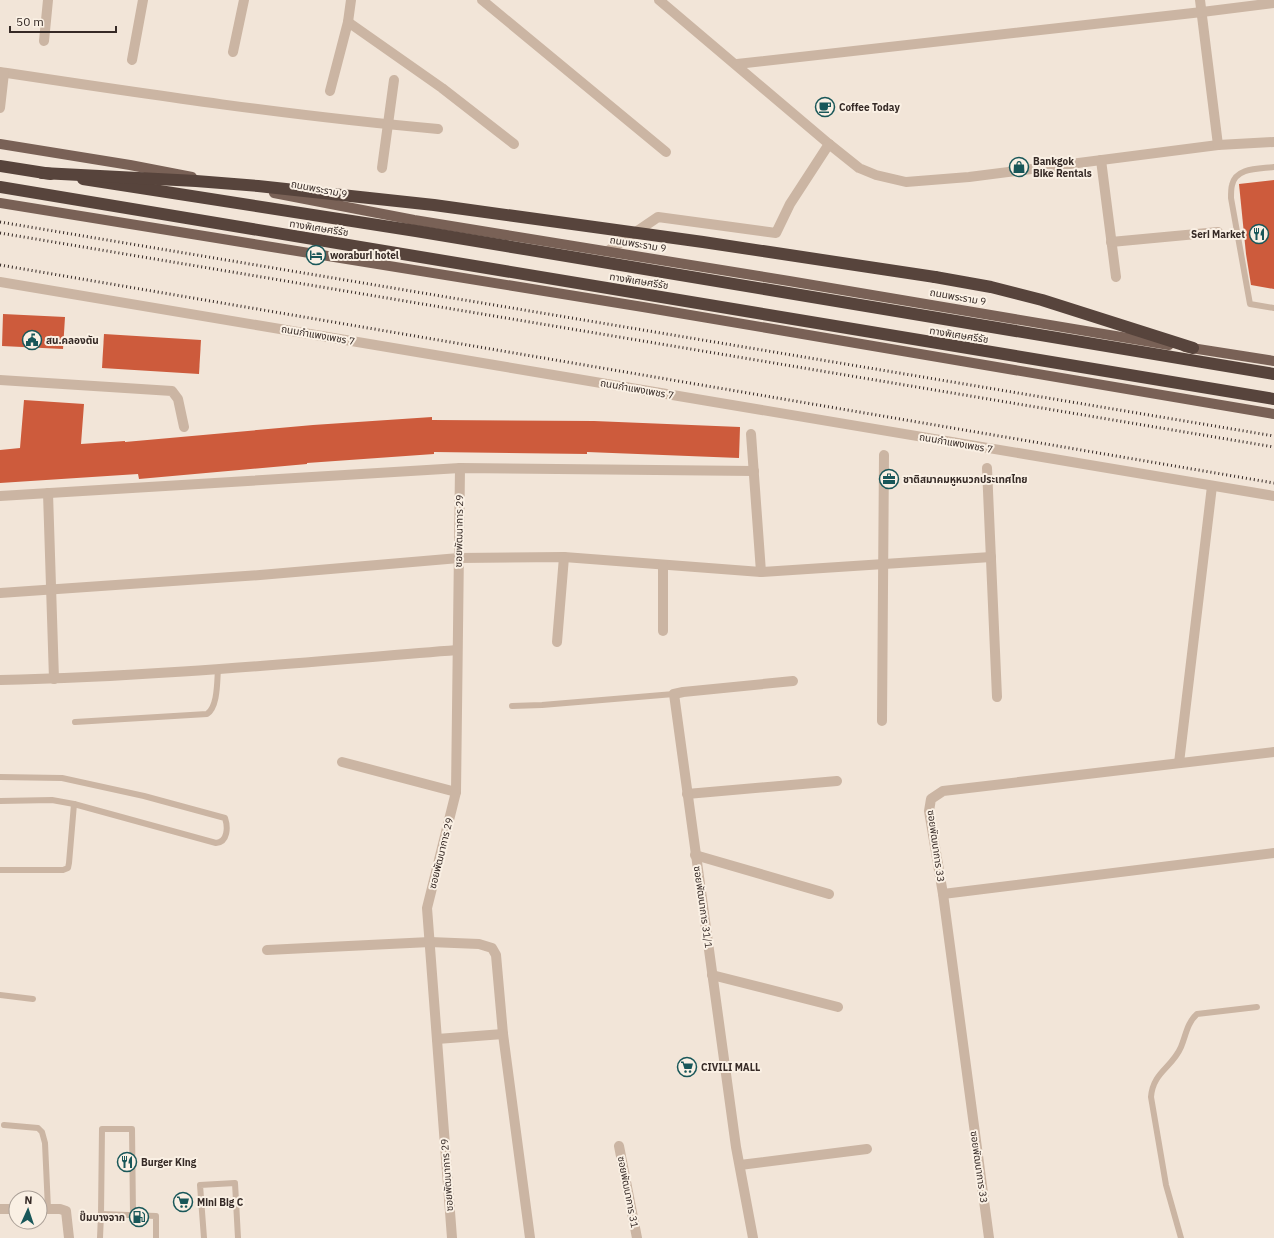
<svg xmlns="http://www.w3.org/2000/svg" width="1274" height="1238" viewBox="0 0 1274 1238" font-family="'IBM Plex Sans','Noto Sans Thai',sans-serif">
<rect width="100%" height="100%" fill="#f2e5d8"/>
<g fill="#cd5b3c">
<path d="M1274,180v109l-23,-4 -5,-31 -7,-70z"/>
<path d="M3,314l62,3 -2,32 -61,-3z"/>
<path d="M104,334l97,6 -2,34 -97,-6z"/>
<path d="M24,400l60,4 -3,40 44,-3v1l188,-17 119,-8v3l162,1 146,6 -1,31 -152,-6v2l-153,-2v2l-127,9v1l-168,15 -1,-5 -138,9v-33l20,-2z"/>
</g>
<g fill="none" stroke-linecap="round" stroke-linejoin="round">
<g stroke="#cbb5a3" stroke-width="6">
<path d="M1274,167c-14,2 -38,0 -42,18 -1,4 -1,8 -1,13l19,106 24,4"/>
<path d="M512,706l30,-1 132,-11"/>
<path d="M75,722l132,-8c11,-7 10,-33 11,-45"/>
<path d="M0,777l62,1 82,18 81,22c3,9 3,24 -9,25l-142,-39 -22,-4 -52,1"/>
<path d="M0,870h63l5,-2 1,-5 5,-59"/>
<path d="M0,995l33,4"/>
<path d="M4,1125l34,3 4,4 3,11 3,66"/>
<path d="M101,1214l1,-85h30l1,86"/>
<path d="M100,1238l1,-24 55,2v22"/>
<path d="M204,1238l-4,-53 35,-2 3,55"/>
<path d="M1181,1238l-15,-53 -15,-88c2,-25 21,-29 30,-50 5,-12 6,-24 16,-33l60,-7"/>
</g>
<g stroke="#cbb5a3" stroke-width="10">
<path d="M482,0l184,152"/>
<path d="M659,0l170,144 30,24 17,7 30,7 63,-5 249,-32 56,-3"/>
<path d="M1200,0l18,145"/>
<path d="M348,22l94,66 72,56"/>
<path d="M44,41l4,-41"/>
<path d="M233,52l11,-52"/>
<path d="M132,60l11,-60"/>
<path d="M737,64l465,-52 72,-9"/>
<path d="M0,72c146,22 291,44 438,57"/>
<path d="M330,91l18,-69 3,-22"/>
<path d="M0,108l4,-35"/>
<path d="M1101,160l15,117"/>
<path d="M382,168l12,-88"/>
<path d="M1111,242l107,-10"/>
<path d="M608,251l50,-34 118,16 14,-29 39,-60"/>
<path d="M0,380l172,11 6,8 6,28"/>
<path d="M751,434l10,138"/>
<path d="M987,468l10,229"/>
<path d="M48,493l6,186"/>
<path d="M0,496l460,-28 294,3"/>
<path d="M0,593l260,-18 199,-17 105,-1 197,15 230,-15"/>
<path d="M663,631v-66"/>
<path d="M557,642l7,-85"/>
<path d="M0,680c153,-3 305,-18 457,-30"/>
<path d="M882,721l2,-266"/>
<path d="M342,762l114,30"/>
<path d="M1179,763l33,-277"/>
<path d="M687,794l150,-13"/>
<path d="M695,855l134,39"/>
<path d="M943,894l331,-41"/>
<path d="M267,950l163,-8 49,2 13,4 4,7 7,79 27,204"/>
<path d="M712,975l126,32"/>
<path d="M437,1039l66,-5"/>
<path d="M619,1146l18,92"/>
<path d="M740,1165l127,-16"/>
<path d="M0,1209h16"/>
<path d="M40,1209h20l6,2 3,27"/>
<path d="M452,1238l-25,-330 29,-116 4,-324"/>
<path d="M753,1238l-17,-91 -62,-453 9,-2 110,-11"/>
<path d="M989,1238l-46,-344 -14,-83 2,-12 12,-8 331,-39"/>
</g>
<path stroke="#cbb5a3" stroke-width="10" d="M0,282l1274,214"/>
<g stroke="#796156" stroke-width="10">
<path d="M0,144l130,21 62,12"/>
<path d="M274,193l140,27 375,61 380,64"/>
<path d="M0,203l643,104 631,107"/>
<path d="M1185,347l89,14"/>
</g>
<g stroke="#57443c" stroke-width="12">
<path d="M0,166l51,8"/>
<path d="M83,179l333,52 858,143"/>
<path d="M0,187l1274,212"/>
<path d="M935,277l56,10 51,13 151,48"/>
</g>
<g stroke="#362a26" stroke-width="3" stroke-dasharray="1 3" stroke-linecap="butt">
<path d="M0,222l1274,214"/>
<path d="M0,233l1274,214"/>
<path d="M0,265l1274,218"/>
</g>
<path stroke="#57443c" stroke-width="12" d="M42,173l154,8 62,5 176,19 269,37 232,35"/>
</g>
<defs>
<symbol id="cafe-ring" viewBox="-11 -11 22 22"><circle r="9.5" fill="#faf0e4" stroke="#195759" stroke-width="1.5"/><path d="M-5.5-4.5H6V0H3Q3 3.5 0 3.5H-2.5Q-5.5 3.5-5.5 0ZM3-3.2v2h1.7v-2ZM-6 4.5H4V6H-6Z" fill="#195759"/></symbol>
<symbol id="shop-ring" viewBox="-11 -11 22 22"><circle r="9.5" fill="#faf0e4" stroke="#195759" stroke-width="1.5"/><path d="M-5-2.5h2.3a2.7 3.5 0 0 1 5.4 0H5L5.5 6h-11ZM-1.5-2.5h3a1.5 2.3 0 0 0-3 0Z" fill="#195759"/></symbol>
<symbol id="restaurant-ring" viewBox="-11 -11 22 22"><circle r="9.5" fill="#faf0e4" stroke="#195759" stroke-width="1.5"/><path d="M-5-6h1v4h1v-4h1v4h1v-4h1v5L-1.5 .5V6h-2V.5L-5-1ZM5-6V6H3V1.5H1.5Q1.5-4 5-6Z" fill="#195759"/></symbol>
<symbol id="hotel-ring" viewBox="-11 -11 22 22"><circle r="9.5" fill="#faf0e4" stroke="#195759" stroke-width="1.5"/><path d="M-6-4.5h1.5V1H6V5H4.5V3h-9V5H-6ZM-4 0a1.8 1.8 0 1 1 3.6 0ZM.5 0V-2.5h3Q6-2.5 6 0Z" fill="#195759"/></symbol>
<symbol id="civic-ring" viewBox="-11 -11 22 22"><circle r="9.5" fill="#faf0e4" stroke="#195759" stroke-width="1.5"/><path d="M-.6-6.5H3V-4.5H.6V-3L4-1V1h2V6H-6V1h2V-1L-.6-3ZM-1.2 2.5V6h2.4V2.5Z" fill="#195759"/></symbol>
<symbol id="office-ring" viewBox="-11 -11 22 22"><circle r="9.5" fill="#faf0e4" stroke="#195759" stroke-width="1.5"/><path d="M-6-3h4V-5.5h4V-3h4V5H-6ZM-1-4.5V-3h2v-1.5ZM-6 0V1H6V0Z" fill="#195759"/></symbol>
<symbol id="supermarket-ring" viewBox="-11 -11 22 22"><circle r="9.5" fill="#faf0e4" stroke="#195759" stroke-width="1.5"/><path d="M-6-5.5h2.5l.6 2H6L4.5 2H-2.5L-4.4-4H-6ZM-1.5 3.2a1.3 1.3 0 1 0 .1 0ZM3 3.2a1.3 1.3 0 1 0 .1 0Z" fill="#195759"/></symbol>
<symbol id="fuel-ring" viewBox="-11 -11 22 22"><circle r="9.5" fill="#faf0e4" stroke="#195759" stroke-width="1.5"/><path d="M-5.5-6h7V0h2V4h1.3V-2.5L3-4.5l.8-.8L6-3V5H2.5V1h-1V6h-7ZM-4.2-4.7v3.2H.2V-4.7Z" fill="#195759"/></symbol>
</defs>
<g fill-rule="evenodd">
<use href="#cafe-ring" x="814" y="96" width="22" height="22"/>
<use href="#shop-ring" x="1008" y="156" width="22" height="22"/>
<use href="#restaurant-ring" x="1248" y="223" width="22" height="22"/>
<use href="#hotel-ring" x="305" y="244" width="22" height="22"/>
<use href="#civic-ring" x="21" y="329" width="22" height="22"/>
<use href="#office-ring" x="878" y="468" width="22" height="22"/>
<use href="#supermarket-ring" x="676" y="1056" width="22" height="22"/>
<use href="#restaurant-ring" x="116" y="1151" width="22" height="22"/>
<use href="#supermarket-ring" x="172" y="1191" width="22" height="22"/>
<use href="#fuel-ring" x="128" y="1206" width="22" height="22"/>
</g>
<g text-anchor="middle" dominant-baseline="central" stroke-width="4" stroke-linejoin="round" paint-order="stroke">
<g font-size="10" font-weight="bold" fill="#362a26" stroke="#faf0e4" text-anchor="start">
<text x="839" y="107">Coffee Today</text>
<text x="1033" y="161">Bankgok<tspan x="1033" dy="12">Bike Rentals</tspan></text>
<text x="1245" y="234" text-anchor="end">Seri Market</text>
<text x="330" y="255">woraburi hotel</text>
<text x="46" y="340">สน.คลองตัน</text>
<text x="903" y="479">ชาติสมาคมหูหนวกประเทศไทย</text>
<text x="701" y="1067">CIVILI MALL</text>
<text x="141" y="1162">Burger King</text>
<text x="197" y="1202">Mini Big C</text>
<text x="125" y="1217" text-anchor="end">ปั๊มบางจาก</text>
</g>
<g font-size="10" fill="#362a26" stroke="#faf0e4">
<text transform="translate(319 189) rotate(11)">ถนนพระราม 9</text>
<text transform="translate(319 228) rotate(9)">ทางพิเศษศรีรัช</text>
<text transform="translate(638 244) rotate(9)">ถนนพระราม 9</text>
<text transform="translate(639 281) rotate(9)">ทางพิเศษศรีรัช</text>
<text transform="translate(958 297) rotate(10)">ถนนพระราม 9</text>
<text transform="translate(318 335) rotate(10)">ถนนกำแพงเพชร 7</text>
<text transform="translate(959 335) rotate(9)">ทางพิเศษศรีรัช</text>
<text transform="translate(637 389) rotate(10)">ถนนกำแพงเพชร 7</text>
<text transform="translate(956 443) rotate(10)">ถนนกำแพงเพชร 7</text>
<text transform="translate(459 531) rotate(-89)">ซอยพัฒนาการ 29</text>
<text transform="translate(936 846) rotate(82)">ซอยพัฒนาการ 33</text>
<text transform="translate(441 853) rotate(-76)">ซอยพัฒนาการ 29</text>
<text transform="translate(703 907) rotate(82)">ซอยพัฒนาการ 31/1</text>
<text transform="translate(979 1167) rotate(82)">ซอยพัฒนาการ 33</text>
<text transform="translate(447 1175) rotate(-94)">ซอยพัฒนาการ 29</text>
<text transform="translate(628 1192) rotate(79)">ซอยพัฒนาการ 31</text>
</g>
</g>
<g transform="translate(28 1210) rotate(3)"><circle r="19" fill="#faf0e4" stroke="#aca198"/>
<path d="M0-3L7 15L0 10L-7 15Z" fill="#195759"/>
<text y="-6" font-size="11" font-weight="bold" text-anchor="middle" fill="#362a26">N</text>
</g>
<path d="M10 26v6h106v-6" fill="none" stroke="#362a26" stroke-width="2"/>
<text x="16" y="26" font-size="12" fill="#362a26" stroke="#faf0e4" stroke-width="3" paint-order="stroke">50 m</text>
</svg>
